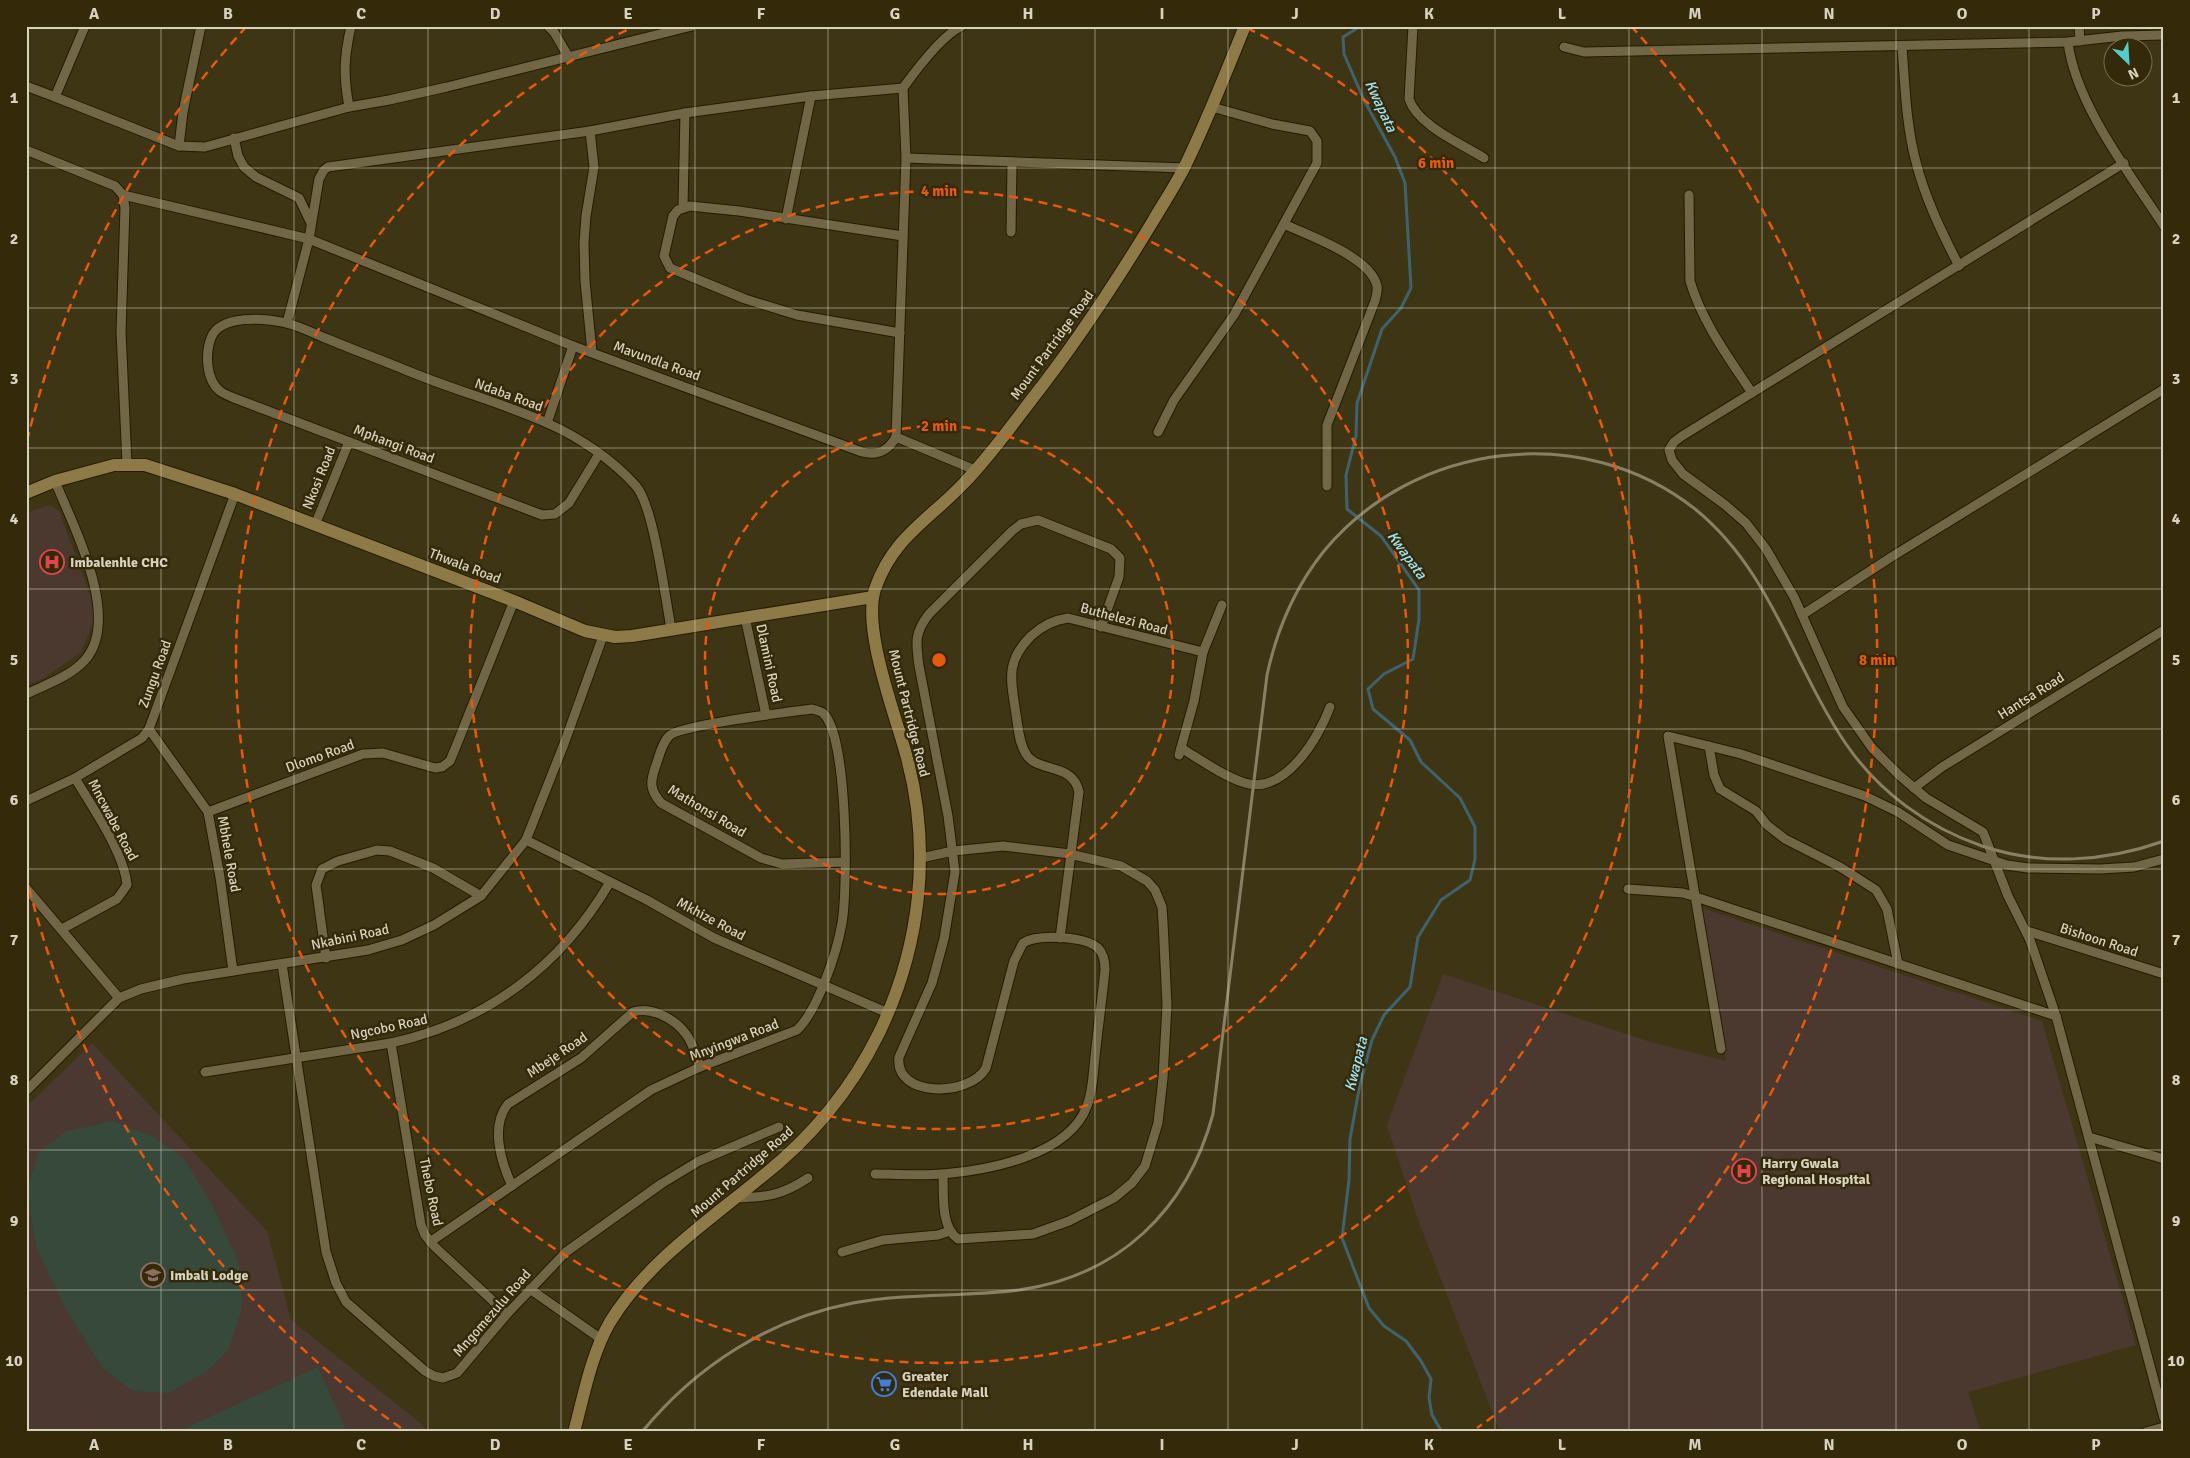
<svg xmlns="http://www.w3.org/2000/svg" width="2190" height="1458" viewBox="0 0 2190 1458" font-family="Signika,sans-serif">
<rect width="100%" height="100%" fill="#3e3515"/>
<path fill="#4b3831" d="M92,1043l175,188 24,89 132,105 3,7h-400v-325z"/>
<g fill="#4b392f">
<path d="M50,505l9,6 37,100 -2,11 -13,30 -37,26 -18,8v-173z"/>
<path d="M1702,908l340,113 94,324 -168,47 13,40h-481l-83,-215 -30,-92 56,-151 211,69 72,18z"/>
</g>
<g fill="#36493b">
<path d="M113,1121l39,15 31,21 29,47 30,67 -1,40 -12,38 -23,23 -37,21 -36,-2 -30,-23 -38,-60 -29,-61 -9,-55 11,-39 29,-22z"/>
<path d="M318,1367l29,65h-170z"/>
</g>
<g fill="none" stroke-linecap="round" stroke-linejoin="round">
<path stroke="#3f636e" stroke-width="3" d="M1361,26l-18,11 1,17 20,46 31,57 10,26 6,105 -10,20 -19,21 -25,74 -1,33 -10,39 1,34 34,27 38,54v29l-6,40 -29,15 -16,15 5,20 37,31 11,22 39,36 15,29v32l-5,21 -29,20 -23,37 -8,50 -26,28 -12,25 -12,44 -10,55 -1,41 -7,58 27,70 15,18 22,15 15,20 10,18 -2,19 3,17 10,17"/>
<defs>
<g id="street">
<path d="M85,26l-30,71 124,49 26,1 144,-40 40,-7 58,-13 245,-61"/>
<path d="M548,26l6,6 14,24"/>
<path d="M1413,26l-4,73c8,26 53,45 75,59"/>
<path d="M2079,26l1,15"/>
<path d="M2068,42c7,61 62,132 96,184"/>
<path d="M1564,47l20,5 484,-10 54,-6 42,-1"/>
<path d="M1902,47c3,38 4,78 14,115 9,36 26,71 43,104"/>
<path d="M26,86l29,11"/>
<path d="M349,107c-6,-33 -5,-49 2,-81"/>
<path d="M590,131l4,36 -8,49 -2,27 1,38 7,71"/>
<path d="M234,138l4,18 6,11 12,10 43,21 12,25"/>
<path d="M179,146l4,-34 18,-86"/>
<path d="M26,150l89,36 8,9 2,13 -4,124 6,132"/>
<path d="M906,158l279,10"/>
<path d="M2124,163l-442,273 -8,6 -5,8 3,10 11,14 41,30 22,19 20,26 28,48 49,110 29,41 27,27 27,23 57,34 25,64 22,44 26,76 108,402"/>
<path d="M123,195l186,44 264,107 289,106c16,4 26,-1 34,-15l10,-279 -3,-70c13,-18 39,-53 59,-62"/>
<path d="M1689,195l1,86c12,41 39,77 62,112"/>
<path d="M683,207l2,-94"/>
<path d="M786,219l25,-123"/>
<path d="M1284,224c25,12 87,33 93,62 1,5 -1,10 -2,15l-48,124v61"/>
<path d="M1011,232l1,-70"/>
<path d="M287,323l22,-84 10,-60 5,-9 4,-3 262,-36 95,-18 126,-17 92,-8"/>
<path d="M900,333l-103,-18 -52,-16 -75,-31 -6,-12 9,-40 5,-6 12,-4 49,5 164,25"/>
<path d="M547,423l26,-77"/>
<path d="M1158,432l16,-32 60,-85 83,-152v-22l-7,-10 -38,-7 -60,-17"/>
<path d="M896,437l79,33"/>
<path d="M599,454l-30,49 -14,11 -13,1 -308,-117c-5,-2 -10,-4 -14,-7 -14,-11 -15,-37 -9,-53 9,-24 55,-20 75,-15 13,3 27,10 39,15 29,12 59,23 88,35 44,18 92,31 134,50 32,14 66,37 89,63 18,21 29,111 35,142"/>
<path d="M315,525l34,-83"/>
<path d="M1802,615l91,-59 271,-167"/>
<path d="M745,617l21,98"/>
<path d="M26,694c19,-9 45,-18 59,-34 37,-42 -12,-134 -30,-179"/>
<path d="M149,729l59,83 12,65 13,94"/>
<path d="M1709,746l5,29 6,14 36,22 11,14 18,14 55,28 36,23 11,19 11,55"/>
<path d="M1181,748c20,12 42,28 64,35 40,12 74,-46 85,-76"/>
<path d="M1179,755l15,-54 9,-49 19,-47"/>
<path d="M1914,788l28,-21 222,-137"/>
<path d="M26,801l49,-23 67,-40 7,-9 86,-235"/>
<path d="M208,812l155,-58 20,-1 52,15 7,-1 8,-6 7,-17 57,-143"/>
<path d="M526,840l121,60 67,38 174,75"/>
<path d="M921,858l32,-7 50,-5 67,8 51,12 26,15 8,9 7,17 1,15 4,83 -4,73 -5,45 -13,43 -13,17 -18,15 -45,23 -36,13 -75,5c-18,-12 -14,-46 -15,-65"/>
<path d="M26,888l93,110"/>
<path d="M1628,889l55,4 13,4 360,119"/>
<path d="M62,929l55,-30 10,-14c-3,-33 -35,-78 -52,-107"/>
<path d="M2027,931l137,43"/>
<path d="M1060,938l19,-146c-6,-30 -42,-19 -53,-38 -7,-11 -8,-27 -10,-40 -5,-34 -11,-52 15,-78 11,-10 22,-16 37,-18l135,34"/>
<path d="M326,958l-10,-73 6,-16 16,-8 39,-11 13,1 43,17 48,28"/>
<path d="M282,964l44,288 10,31 10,19 79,69 9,5 9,2 14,-5 50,-59 59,-62 95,-68 38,-23 80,-34"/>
<path d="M391,1043l30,182 4,10 10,12 72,67"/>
<path d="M1721,1049l-53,-313 73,18 124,42 33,16 50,33 59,20 21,3 72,1 34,-2 30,-8"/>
<path d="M205,1072l186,-29c96,-21 170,-77 219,-161"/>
<path d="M26,1091l93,-93 22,-9 42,-10 185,-29 34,-10 32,-15 47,-29 45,-56 38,-96 39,-108"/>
<path d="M2089,1137l75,22"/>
<path d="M875,1174c22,0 46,2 68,0 47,-4 126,-19 144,-68 6,-15 6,-33 8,-49 3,-29 7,-58 10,-87 0,-8 -1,-16 -7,-22 -13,-12 -60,-14 -75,-5l-9,18 -28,107c-16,29 -92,30 -87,-11l33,-74 12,-44 11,-67 -7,-56 -29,-150c-3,-23 -5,-33 10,-52l83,-83 9,-7 17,-4 73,29 9,9 -1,19 -18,50"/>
<path d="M512,1186c-11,-24 -22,-60 -4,-82l73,-46 52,-46c18,-6 42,7 53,22 7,9 10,22 14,33"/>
<path d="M735,1198c31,-1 46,-2 73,-20"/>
<path d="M430,1242l221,-152 49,-23 97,-37c21,-20 40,-78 45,-107 6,-35 6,-188 -19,-210 -3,-2 -7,-3 -11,-4 -22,3 -132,16 -143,27 -8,8 -10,22 -14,32 -5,15 -5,22 6,35l100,55 21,6 63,-2"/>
<path d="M842,1252l41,-12 55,-5 12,-4"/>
<path d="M530,1289l71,50"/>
<path d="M2146,1432l18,-5"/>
</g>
<g id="secondary">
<path d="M26,493l29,-12 59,-16h31l90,29 279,107 71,30 30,6 17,-1 241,-39"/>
<path d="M574,1432c10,-37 17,-77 36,-110 36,-59 97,-100 149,-143 50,-39 92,-89 120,-146 41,-85 53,-182 28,-275 -11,-42 -45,-128 -32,-169 18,-52 54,-69 89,-106 25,-26 46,-55 68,-84 44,-56 84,-117 121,-178 11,-19 24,-38 33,-57 22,-45 40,-92 59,-138"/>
</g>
</defs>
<use href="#street" stroke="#251c00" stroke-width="11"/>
<use href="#secondary" stroke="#251c00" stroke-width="14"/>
<use href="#street" stroke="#716746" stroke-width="9"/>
<use href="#secondary" stroke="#8e7a47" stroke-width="12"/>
<path stroke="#878066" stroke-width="3" d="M642,1432c54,-66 127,-113 211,-129 55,-10 111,-6 166,-13 100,-14 168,-80 194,-176l54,-439c10,-46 28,-88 57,-124 90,-109 259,-131 371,-42 76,61 98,157 151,235 33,48 81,83 136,102 60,20 123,16 182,-5"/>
</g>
<path fill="none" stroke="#d8d3c1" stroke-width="1" stroke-opacity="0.55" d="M161,26v1406M294,26v1406M428,26v1406M561,26v1406M695,26v1406M828,26v1406M962,26v1406M1095,26v1406M1228,26v1406M1362,26v1406M1495,26v1406M1629,26v1406M1762,26v1406M1896,26v1406M2029,26v1406M26,168h2138M26,308h2138M26,448h2138M26,589h2138M26,729h2138M26,869h2138M26,1010h2138M26,1150h2138M26,1290h2138"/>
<g fill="none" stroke="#e8590c" stroke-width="2.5" stroke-dasharray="9 6">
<circle cx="939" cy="660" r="234"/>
<circle cx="939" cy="660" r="469"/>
<path d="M1247 28A703 703 0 1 1 631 28"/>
<path d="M401 1428A938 938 0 0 1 27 879M27 441A938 938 0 0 1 247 26M1631 26A938 938 0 0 1 1477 1428"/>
</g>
<defs>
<symbol id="hospital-ring" viewBox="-11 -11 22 22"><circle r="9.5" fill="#342a0a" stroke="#e0444e" stroke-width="1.5"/><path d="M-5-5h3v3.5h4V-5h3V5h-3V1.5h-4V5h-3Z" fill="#e0444e"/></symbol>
<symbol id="school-ring" viewBox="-11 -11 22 22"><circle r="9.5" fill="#342a0a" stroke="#8d6e63" stroke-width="1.5"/><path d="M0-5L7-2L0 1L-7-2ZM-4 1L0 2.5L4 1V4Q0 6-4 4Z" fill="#8d6e63"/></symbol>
<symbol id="supermarket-ring" viewBox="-11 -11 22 22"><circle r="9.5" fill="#342a0a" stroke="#3f7fe0" stroke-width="1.5"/><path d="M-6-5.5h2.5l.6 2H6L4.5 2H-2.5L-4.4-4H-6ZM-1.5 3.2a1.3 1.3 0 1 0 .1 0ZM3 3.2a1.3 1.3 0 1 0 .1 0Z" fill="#3f7fe0"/></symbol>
</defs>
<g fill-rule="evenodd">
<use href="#hospital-ring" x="38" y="548" width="28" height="28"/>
<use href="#hospital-ring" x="1730" y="1157" width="28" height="28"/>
<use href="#school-ring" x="139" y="1261" width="28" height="28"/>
<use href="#supermarket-ring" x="870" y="1370" width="28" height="28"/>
</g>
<g text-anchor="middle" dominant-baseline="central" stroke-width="5" stroke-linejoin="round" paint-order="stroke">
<g font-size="14" fill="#d8d3c1" stroke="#342a0a">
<text transform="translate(1052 345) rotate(-54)">Mount Partridge Road</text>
<text transform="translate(657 361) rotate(20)">Mavundla Road</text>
<text transform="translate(509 395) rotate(20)">Ndaba Road</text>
<text transform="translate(394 444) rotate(21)">Mphangi Road</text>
<text transform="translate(319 478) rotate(-68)">Nkosi Road</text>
<text transform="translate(465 566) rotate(21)">Thwala Road</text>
<text transform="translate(1124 619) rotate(15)">Buthelezi Road</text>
<text transform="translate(769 663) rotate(78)">Dlamini Road</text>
<text transform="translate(155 674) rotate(-70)">Zungu Road</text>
<text transform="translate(2031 696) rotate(-32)">Hantsa Road</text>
<text transform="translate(909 713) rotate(76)">Mount Partridge Road</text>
<text transform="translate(320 756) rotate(-20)">Dlomo Road</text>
<text transform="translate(707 811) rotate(31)">Mathonsi Road</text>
<text transform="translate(113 820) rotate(62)">Mncwabe Road</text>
<text transform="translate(229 854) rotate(80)">Mbhele Road</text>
<text transform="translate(711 919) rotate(28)">Mkhize Road</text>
<text transform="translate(350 937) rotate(-12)">Nkabini Road</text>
<text transform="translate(2099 940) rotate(18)">Bishoon Road</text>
<text transform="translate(389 1027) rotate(-12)">Ngcobo Road</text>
<text transform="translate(734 1040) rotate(-21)">Mnyingwa Road</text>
<text transform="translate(557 1055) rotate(-34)">Mbeje Road</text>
<text transform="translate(742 1172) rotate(-41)">Mount Partridge Road</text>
<text transform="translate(431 1192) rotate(78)">Thebo Road</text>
<text transform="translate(492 1313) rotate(-49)">Mngomezulu Road</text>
</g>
<g font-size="14" font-weight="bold" fill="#d8d3c1" stroke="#342a0a" text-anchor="start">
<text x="70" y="562">Imbalenhle CHC</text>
<text x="1762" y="1163">Harry Gwala<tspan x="1762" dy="16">Regional Hospital</tspan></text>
<text x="170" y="1275">Imbali Lodge</text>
<text x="902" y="1376">Greater<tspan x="902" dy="16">Edendale Mall</tspan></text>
</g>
<g font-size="15" font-style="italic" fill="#9fe3f9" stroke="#342a0a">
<text transform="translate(1381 106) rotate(65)">Kwapata</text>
<text transform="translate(1407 555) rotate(54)">Kwapata</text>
<text transform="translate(1356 1064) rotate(-76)">Kwapata</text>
</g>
</g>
<circle cx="939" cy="660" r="8" fill="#e8590c" stroke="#342a0a" stroke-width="2.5"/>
<g font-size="15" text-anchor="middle" font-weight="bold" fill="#e8590c" stroke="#342a0a" stroke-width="5" stroke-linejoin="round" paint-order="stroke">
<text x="1436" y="168">6 min</text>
<text x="939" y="196">4 min</text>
<text x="939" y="431">2 min</text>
<text x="1877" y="665">8 min</text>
</g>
<rect width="2190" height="1458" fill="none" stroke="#342a0a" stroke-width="55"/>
<g transform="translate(2128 62) rotate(155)"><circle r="24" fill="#342a0a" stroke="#766e53"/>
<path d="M0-4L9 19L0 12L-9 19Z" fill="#53cdcb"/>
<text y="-8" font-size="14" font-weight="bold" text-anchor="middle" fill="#d8d3c1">N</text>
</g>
<rect x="28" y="28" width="2134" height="1402" fill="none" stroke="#d8d3c1" stroke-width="2"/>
<g font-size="16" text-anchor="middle" font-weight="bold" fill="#d8d3c1">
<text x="94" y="19">A</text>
<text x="228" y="19">B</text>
<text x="361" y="19">C</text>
<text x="495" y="19">D</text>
<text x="628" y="19">E</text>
<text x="761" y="19">F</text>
<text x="895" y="19">G</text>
<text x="1028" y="19">H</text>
<text x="1162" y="19">I</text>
<text x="1295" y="19">J</text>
<text x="1429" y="19">K</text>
<text x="1562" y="19">L</text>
<text x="1695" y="19">M</text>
<text x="1829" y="19">N</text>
<text x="1962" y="19">O</text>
<text x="2096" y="19">P</text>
<text x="14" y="103">1</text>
<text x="2176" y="103">1</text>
<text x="14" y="244">2</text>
<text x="2176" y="244">2</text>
<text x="14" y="384">3</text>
<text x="2176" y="384">3</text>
<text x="14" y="524">4</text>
<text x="2176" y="524">4</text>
<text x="14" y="665">5</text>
<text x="2176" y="665">5</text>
<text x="14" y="805">6</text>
<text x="2176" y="805">6</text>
<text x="14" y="945">7</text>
<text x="2176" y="945">7</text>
<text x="14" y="1085">8</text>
<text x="2176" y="1085">8</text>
<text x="14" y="1226">9</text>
<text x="2176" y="1226">9</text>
<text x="14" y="1366">10</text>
<text x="2176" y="1366">10</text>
<text x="94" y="1450">A</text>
<text x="228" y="1450">B</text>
<text x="361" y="1450">C</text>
<text x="495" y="1450">D</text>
<text x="628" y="1450">E</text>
<text x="761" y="1450">F</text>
<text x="895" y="1450">G</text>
<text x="1028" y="1450">H</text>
<text x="1162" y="1450">I</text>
<text x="1295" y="1450">J</text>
<text x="1429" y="1450">K</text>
<text x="1562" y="1450">L</text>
<text x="1695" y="1450">M</text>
<text x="1829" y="1450">N</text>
<text x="1962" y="1450">O</text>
<text x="2096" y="1450">P</text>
</g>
</svg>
